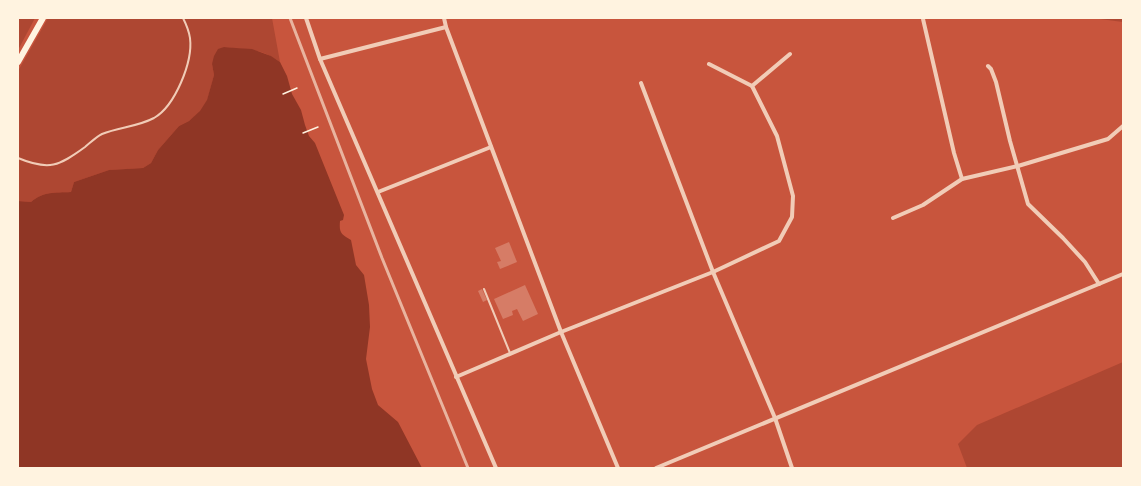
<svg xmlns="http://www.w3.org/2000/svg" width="1141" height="486" viewBox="0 0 1141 486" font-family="Helvetica,sans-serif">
<rect width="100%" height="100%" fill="#c8553d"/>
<g fill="#ae4732">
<path d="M18,18h17l-17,32z"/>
<path d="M48,18h224l8,44c-21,-15 -32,-12 -56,-15l-12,17 2,11 -7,26 -7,11 -11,9 -10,5 -21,24 -7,13 -8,5 -34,2 -35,12 -3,10c-17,1 -27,-1 -40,10l-13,-1v-130z"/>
<path d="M1092,18h31v4z"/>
<path d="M1123,362v106h-156l-9,-24 19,-19z"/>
</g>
<path fill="#8f3625" d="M224,47l12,1 16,1 19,7 9,6 7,14 5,18 9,16 4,15 4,11 6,7 29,72 -1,5 -3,1c-1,12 1,13 11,19l5,25 8,10 5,30 1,22 -4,32 6,30 6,16 20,17 24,46h-404v-267l13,1c13,-11 23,-9 40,-10l3,-10 35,-12 34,-2 8,-5 7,-13 21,-24 10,-5 11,-10 7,-11 7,-25 -2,-11 2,-8 4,-7z"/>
<g fill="#d67c66">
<path d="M509,242l8,20 -17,7 -3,-7 4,-1 -6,-13z"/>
<path d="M525,285l13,29 -15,7 -6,-12 -5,2 1,4 -10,4 -9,-20z"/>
<path d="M482,289l5,11 -4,2 -5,-11z"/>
</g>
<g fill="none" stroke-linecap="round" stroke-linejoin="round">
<g stroke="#fff3e0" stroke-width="1.5">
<path d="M283,94l14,-6"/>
<path d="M303,133l15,-6"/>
</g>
<g stroke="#f1ccb7" stroke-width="2">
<path d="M18,158c31,13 41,8 67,-11 5,-4 11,-10 17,-13 17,-7 35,-7 52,-16 21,-12 39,-56 36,-80 -1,-7 -4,-14 -7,-20"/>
<path d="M484,289l26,64"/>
</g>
<g stroke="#f1ccb7" stroke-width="4">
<path d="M306,18l14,41 176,409"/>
<path d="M444,18l2,9 115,305 57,136"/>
<path d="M923,19l31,134 8,26"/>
<path d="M320,59l126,-32"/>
<path d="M988,66l3,3 5,13 14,59 18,63 35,34 22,24 14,22"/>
<path d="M641,83l72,189 62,146 17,50"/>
<path d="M752,86l38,-32"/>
<path d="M378,192l113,-45"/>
<path d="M893,218l30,-13 39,-26 56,-13 90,-27 15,-13"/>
<path d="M456,377l105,-45 152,-60 66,-31 13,-24 1,-21 -16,-60 -25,-50 -43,-22"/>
<path d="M656,468l467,-194"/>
</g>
<path stroke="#fff3e0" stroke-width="6" d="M18,62l25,-44"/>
<path stroke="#e9b49f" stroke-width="3" d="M290,18l92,240 86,210"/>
</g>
<rect width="1141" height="486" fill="none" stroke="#fff3e0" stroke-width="38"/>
</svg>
